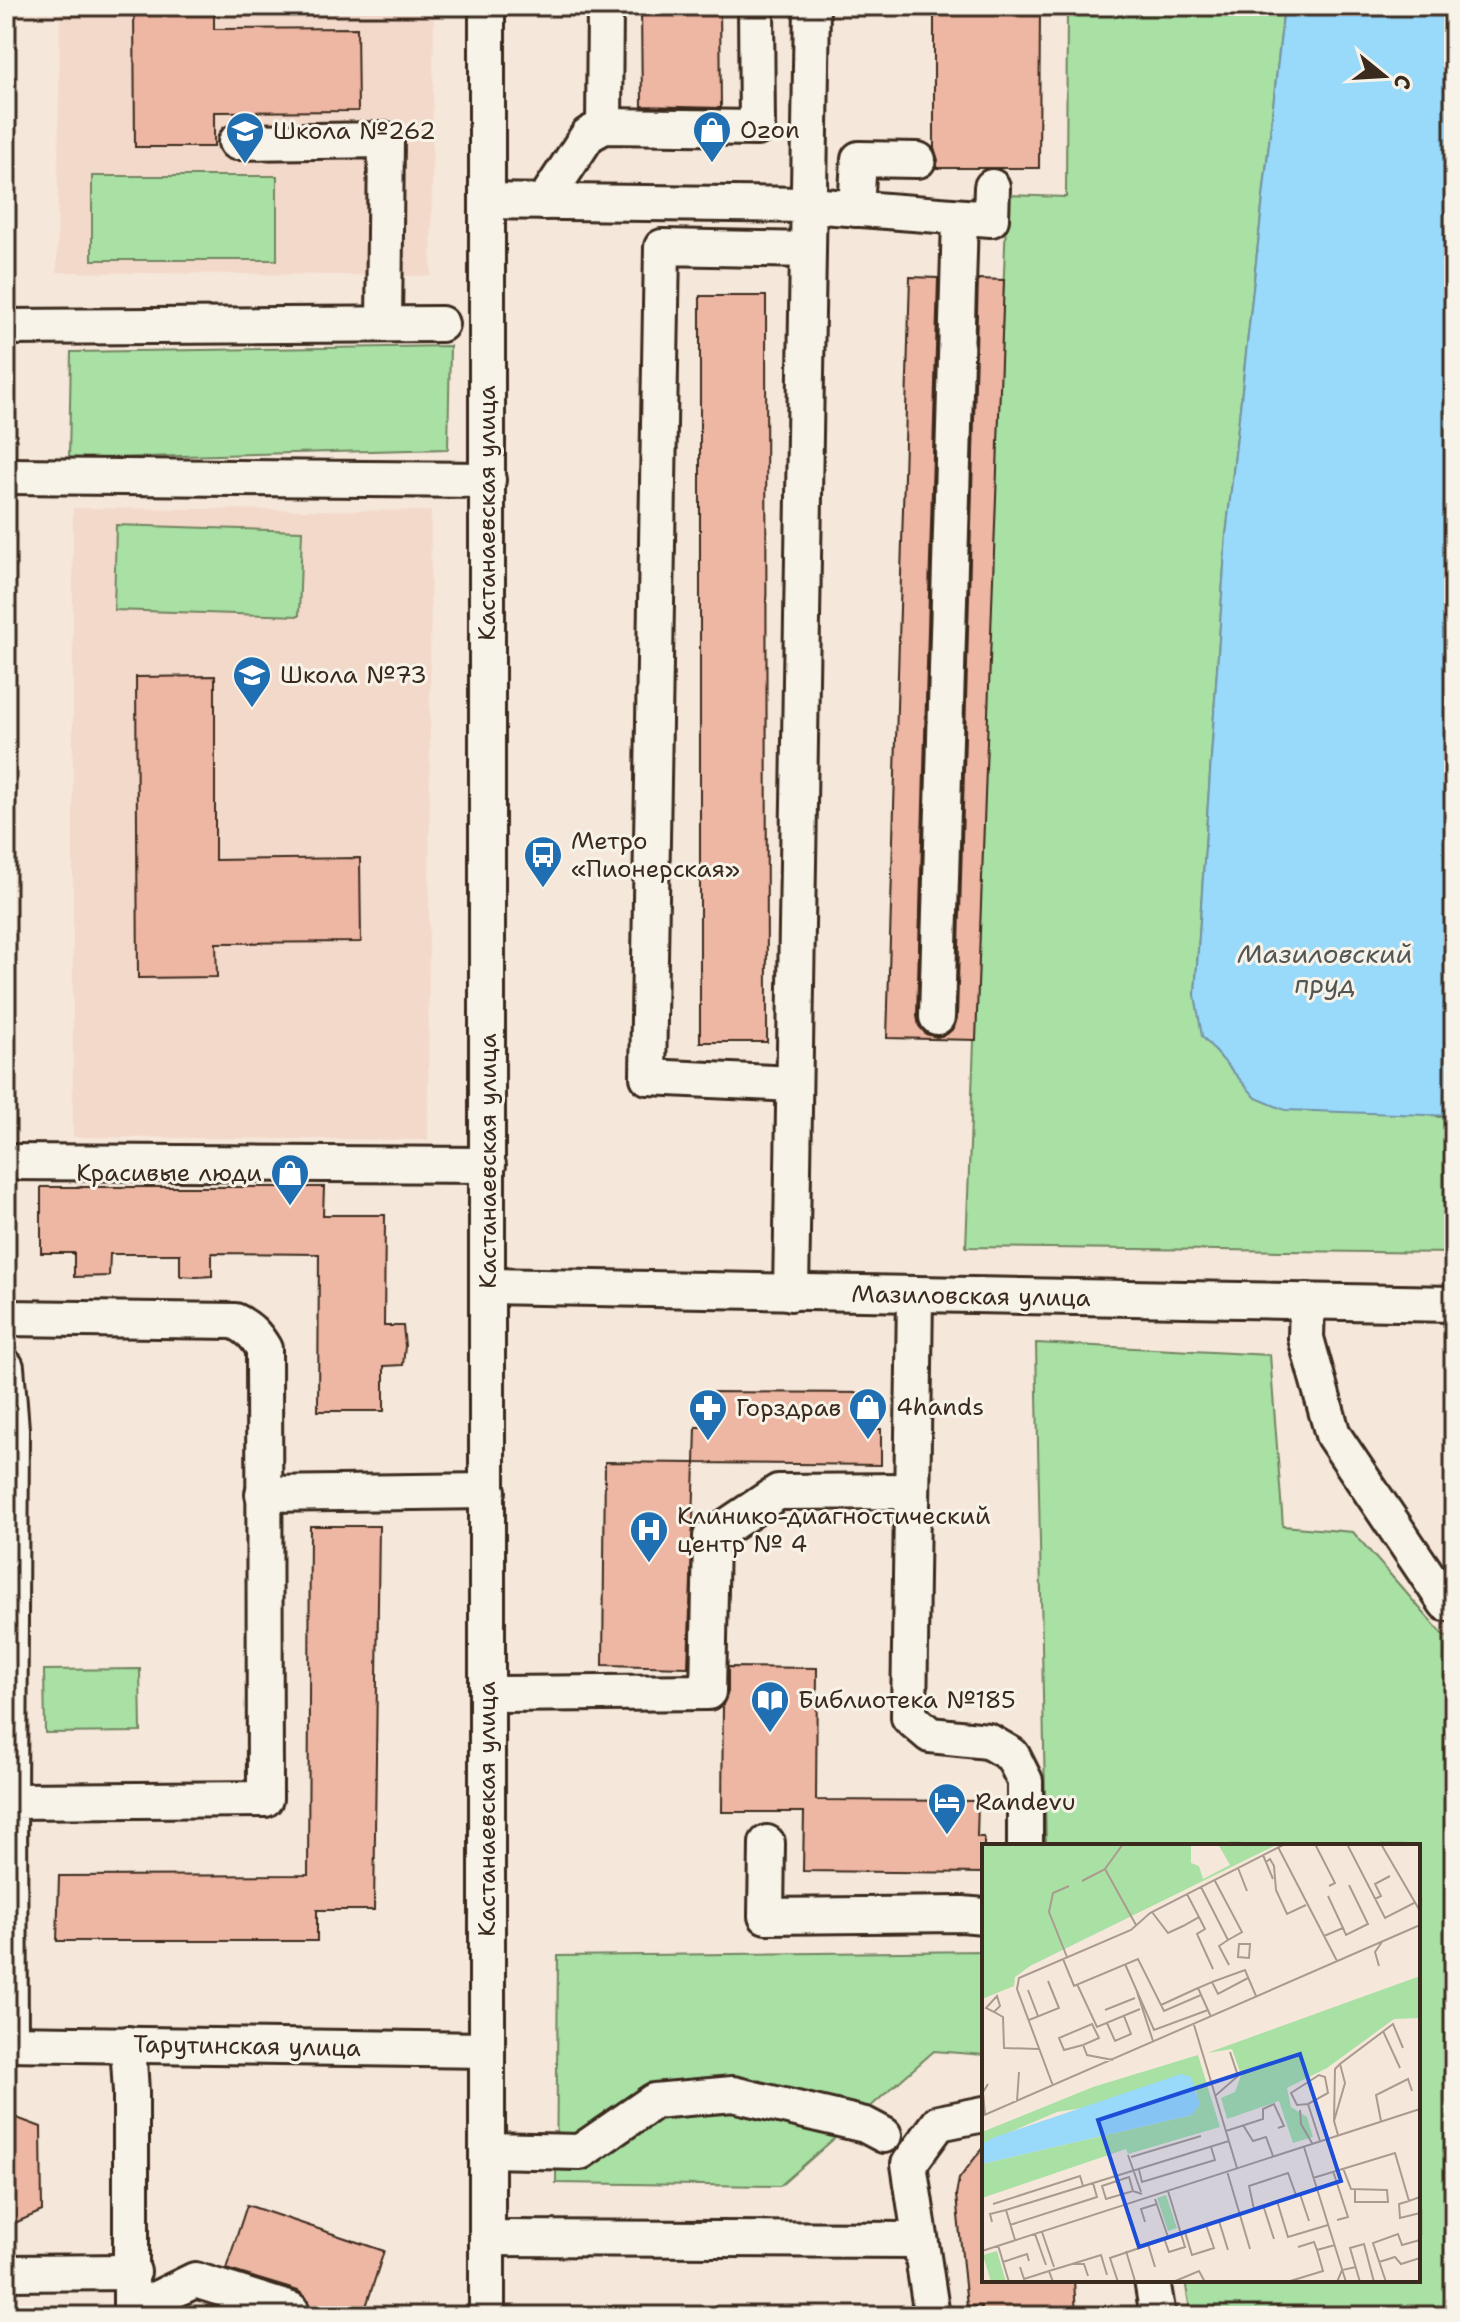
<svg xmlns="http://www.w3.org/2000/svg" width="1460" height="2322" viewBox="0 0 1460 2322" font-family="'Shantell Sans',sans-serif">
<rect width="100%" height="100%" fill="#f5e7da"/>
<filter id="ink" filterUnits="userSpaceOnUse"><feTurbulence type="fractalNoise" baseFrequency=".0125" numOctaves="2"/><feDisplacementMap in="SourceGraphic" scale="16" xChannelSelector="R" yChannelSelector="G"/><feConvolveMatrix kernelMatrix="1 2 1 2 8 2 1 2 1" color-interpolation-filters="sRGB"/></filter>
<g filter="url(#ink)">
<g fill="#f3d9ca">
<path d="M60,6h374l-3,270 -374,-4z"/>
<path d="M73,508l358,3 -3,629 -355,-3z"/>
</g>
<g fill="#a9e0a4" stroke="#728561" stroke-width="2">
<path d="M1067,6h217l-58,530 -31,459 244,122 15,-1v137l-488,-6 41,-1052 59,2z"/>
<rect x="92" y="176" width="185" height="84"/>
<path d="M450,346l-2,103 -379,10 2,-107z"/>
<path d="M116,525l186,6 -3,85 -185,-6z"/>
<path d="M1036,1343l234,12 13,171 70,6 91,104 10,1v679h-263l-6,-36h233v-434h-372z"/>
<path d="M140,1669l1,63 -96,1 -1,-63z"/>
<path d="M984,1951v104l-50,-4 -154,135 -224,-3 2,-227z"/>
</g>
<path fill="#99d9fa" stroke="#7393a2" stroke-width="2" d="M1284,6h170v1110l-169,-6 -29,-12 -54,-62 -7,-41 31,-459z"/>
<g fill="#eeb7a3" stroke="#3b2a1e" stroke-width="2">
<path d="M134,6h80v23l143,-1 1,83 -144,1v35h-79z"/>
<path d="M641,6h79l1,102 -79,-2z"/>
<path d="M934,6h106l-1,162h-103l2,-8 -4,-12z"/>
<path d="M910,277l28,1 -21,738 2,10 7,8 11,3 10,-3 7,-6 3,-10 21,-739 26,1 -28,760 -89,-2z"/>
<path d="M700,296h66l1,746h-67z"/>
<path d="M215,676v184l145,-2 1,84 -145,1 1,34 -79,1 -2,-301z"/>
<path d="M41,1187h283l-1,28h62l-1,111h19l2,20 -2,19 -19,1v45h-66l1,-157 -107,-1v23l-16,1 -16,-1v-22h-70l-1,22 -35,1v-24h-33z"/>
<path d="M707,1392l163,1 -1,36h12v36l-186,-2 1,-36h10z"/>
<path d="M605,1462l90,1 -7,204 -85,-2z"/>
<path d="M310,1526h69l-5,384h-57v31h-260l2,-65 249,-1z"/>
<path d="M728,1667l89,1 -1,132 162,1 -1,36h7v36l-181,-2 1,-59h-82l1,-108 5,-12z"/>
<path d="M6,2114l35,13 1,84 -36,16z"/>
<path d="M984,2146v134h90l2,36h-94l-1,-10h-14l-11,-111 3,-16z"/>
<path d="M247,2205l137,46 -21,65h-30l-23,-8 -4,-11 -8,-6 -72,-22z"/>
</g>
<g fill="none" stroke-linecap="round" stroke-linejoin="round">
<defs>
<g id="minor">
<path d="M487,6v2310"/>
<path d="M604,126l1,-120"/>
<path d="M236,142l150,-2 -2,184"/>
<path d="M487,201l322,4 182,14 1,-32"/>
<path d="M544,202l44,-67 16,-9 153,2 -1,-122"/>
<path d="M856,209l3,-50 59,1"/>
<path d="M6,327l435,-3"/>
<path d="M6,476l482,4"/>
<path d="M937,1017l23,-799"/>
<path d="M794,1084l-146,-7 14,-830 146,3"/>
<path d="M6,1162l482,3"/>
<path d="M488,1286l966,18"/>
<path d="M791,1293l21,-1287"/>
<path d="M915,1296l-6,421 21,18 58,6 24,14 13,26v65"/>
<path d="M1307,1301l-1,37 27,97 113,168h8"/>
<path d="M6,1318l229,3c14,7 21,14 29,28l1,450 -256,2 1,242"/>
<path d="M6,1367l5,62 -2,372"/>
<path d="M263,1494l225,-3"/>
<path d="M487,1694l221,-2 3,-155 67,-45 134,-1"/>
<path d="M767,1843l-1,73 196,-2 22,2"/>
<path d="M6,2043l481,7"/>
<path d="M128,2044l3,48v224"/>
<path d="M487,2150l93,2 74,-51 79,-7 132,31 19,10"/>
<path d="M487,2238l432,2"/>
<path d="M6,2273l127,-1"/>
<path d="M1152,2280l6,36"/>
<path d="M131,2311l64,-31 96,30"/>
<path d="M932,2316l-23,-152 30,-41 45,-9"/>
</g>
</defs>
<use href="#minor" stroke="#3b2a1e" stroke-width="40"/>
<use href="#minor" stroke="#f7f3e8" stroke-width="34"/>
</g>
</g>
<defs>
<symbol id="shop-pin" viewBox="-11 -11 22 30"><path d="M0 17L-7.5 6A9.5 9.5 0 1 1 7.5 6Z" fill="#1f6fb2" stroke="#f7f3e8"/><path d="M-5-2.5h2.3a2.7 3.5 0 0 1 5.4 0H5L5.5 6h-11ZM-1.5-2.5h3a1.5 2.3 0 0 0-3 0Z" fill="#fff"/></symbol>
<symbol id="school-pin" viewBox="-11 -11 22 30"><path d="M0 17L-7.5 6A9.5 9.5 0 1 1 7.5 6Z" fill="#1f6fb2" stroke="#f7f3e8"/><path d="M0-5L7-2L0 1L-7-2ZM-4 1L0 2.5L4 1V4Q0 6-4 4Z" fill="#fff"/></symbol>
<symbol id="bus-pin" viewBox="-11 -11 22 30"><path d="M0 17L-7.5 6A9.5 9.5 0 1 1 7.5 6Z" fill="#1f6fb2" stroke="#f7f3e8"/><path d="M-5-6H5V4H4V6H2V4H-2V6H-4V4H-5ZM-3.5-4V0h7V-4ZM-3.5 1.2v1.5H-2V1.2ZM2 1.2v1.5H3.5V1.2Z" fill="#fff"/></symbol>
<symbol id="pharmacy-pin" viewBox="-11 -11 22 30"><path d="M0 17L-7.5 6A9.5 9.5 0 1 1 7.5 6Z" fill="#1f6fb2" stroke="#f7f3e8"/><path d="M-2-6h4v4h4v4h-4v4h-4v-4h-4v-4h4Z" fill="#fff"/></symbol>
<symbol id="hospital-pin" viewBox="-11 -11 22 30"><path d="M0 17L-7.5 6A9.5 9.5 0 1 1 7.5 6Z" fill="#1f6fb2" stroke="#f7f3e8"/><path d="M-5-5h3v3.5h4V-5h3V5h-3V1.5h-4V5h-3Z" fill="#fff"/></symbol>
<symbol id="library-pin" viewBox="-11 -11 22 30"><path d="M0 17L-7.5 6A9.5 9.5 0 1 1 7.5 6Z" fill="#1f6fb2" stroke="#f7f3e8"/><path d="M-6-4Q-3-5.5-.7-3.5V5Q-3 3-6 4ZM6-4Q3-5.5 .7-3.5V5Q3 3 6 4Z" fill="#fff"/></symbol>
<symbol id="hotel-pin" viewBox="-11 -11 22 30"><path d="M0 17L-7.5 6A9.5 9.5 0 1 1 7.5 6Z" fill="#1f6fb2" stroke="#f7f3e8"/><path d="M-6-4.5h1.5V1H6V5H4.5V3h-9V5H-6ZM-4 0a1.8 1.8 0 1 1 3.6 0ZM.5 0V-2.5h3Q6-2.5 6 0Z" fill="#fff"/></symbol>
</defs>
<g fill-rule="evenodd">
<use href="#shop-pin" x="690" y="108" width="44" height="60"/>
<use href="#school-pin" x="223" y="109" width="44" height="60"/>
<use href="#school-pin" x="230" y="653" width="44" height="60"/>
<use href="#bus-pin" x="521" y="833" width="44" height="60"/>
<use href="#shop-pin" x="268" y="1151" width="44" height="60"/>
<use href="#shop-pin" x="846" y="1385" width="44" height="60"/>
<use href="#pharmacy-pin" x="686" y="1386" width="44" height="60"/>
<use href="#hospital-pin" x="627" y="1508" width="44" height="60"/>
<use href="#library-pin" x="748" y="1678" width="44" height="60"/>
<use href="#hotel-pin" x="925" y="1780" width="44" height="60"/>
</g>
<g text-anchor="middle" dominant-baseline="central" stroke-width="6" stroke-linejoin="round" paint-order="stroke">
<g font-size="24" fill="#3b2a1e" stroke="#f7f3e8" text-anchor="start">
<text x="740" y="130">Ozon</text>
<text x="273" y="131">Школа №262</text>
<text x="280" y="675">Школа №73</text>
<text x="571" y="841">Метро<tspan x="571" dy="28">«Пионерская»</tspan></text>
<text x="262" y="1173" text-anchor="end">Красивые люди</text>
<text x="896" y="1407">4hands</text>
<text x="736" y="1408">Горздрав</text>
<text x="677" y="1516">Клинико-диагностический<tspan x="677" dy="28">центр № 4</tspan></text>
<text x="798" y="1700">Библиотека №185</text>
<text x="975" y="1802">Randevu</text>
</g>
<g font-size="24" fill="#3b2a1e" stroke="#f7f3e8">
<text transform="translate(487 513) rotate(-90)">Кастанаевская улица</text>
<text transform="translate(488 1161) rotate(-90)">Кастанаевская улица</text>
<text transform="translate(971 1296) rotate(1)">Мазиловская улица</text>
<text transform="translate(487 1809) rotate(-90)">Кастанаевская улица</text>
<text transform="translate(247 2046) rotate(1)">Тарутинская улица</text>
</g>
<g font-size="26" font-style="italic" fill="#525655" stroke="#f7f3e8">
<text x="1325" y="953">Мазиловский<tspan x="1325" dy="30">пруд</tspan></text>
</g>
</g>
<g transform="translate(982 1844)">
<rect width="438" height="438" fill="#f5e7da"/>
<path d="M0,0h209v19l8,3 4,13 27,-14 -12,-21h60l-248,122 -15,11 -1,9 -32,13zM438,132v42l-26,1 -67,49 -40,20 4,19 16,10 6,20 -20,6 -14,-42 -52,18 -6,-21 14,-6 6,-17 -9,-26 -25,4zM216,211l22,72 -92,27 -2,-5 -144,49v-34l210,-49 7,-12 -3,-13 -139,22 -75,32v-12l111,-45zM184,351l11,33 -9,3 -11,-33zM15,407l9,31h-15l-8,-27z" fill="#a9e0a4"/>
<path d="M199,230l10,3 9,27 -8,11 -210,49v-20l13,-7z" fill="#99d9fa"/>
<path fill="none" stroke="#ab9b8f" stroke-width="2" d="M333,0l20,39 -6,3M365,0l38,74 31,-16M399,0l39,67M296,3l59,114M281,11l10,24M284,18l4,-3 4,7 2,24 11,24 19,-9M256,24l9,23M123,25l18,-25M100,37l23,-12 31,56M233,37l27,51 -14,8M219,43l27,53 -9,6 10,19M393,55l6,-3 -6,-12 15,-8M170,68l16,21 15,-7 16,-9 -12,-23M217,73l6,12 -8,5 16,35M361,84l3,7 22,-11 -19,-39M342,92l19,-8 -15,-32M257,100h11l-1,14 -11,-1zM85,113l-18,-45 4,-19 16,-7M81,115l11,27 64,-27 26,52 37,-16M143,120l29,66 54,-20M397,122l-4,-14 7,-10M230,138l33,-12 11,26M95,140l20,43 43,-18M46,146l10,26M155,148l16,49M179,161l37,-17M123,166l30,-12M12,168l6,-6 -3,-10 -11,12 8,4 9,5 1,31 35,1M229,173l-13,-29 14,-6 6,12 30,-16M47,176l30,-12 -11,-27M125,179l8,18 16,-7 -7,-18M212,181l43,143M401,187l17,37M101,201l16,-7 -7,-14 -33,14 5,12 19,-5 4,10 26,5M71,242l-36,-97 2,-11 112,-48 19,-17 135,-69M233,252l23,-20 -8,-24M35,257l2,-29M326,260l20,-11 -3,-16 -6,-2 -28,18 6,12 11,-1 12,37M318,266l1,14 11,19M3,271l-2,-23 5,-8M0,272l438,-191M352,277l1,-52 5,-5M399,277l-5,-26 32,-16 4,12M261,281l10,16 13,-4 7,19M244,287l37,-12v-10l11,-5 10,22 -6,2M356,291l-4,-14 11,-38 -5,-19 53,-40 10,24M322,303l42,135M146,311l13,37M149,313l70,-21M361,324l8,21 36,1 1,12h-33v-12M157,326l3,12 73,-22 -4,-13M245,327l23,78M351,327l15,46 -11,3M331,334l82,-25 14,48 11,-4M151,347l-4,-14 -27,9 4,13 27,-8 9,3M318,350l9,27M173,355l13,38M295,357l11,36 40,-12M427,357l-10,3 1,14 20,-5M11,360l87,-28 3,10M281,361l11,34M272,365l-5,-23 39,-13 8,22 21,-7M237,377l9,29M10,378l-2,-8 16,-4M163,378l-4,-13 16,-5M28,381l87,-28 -4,-14M60,388l12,35M203,388l7,23 22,-7 -8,-23M53,390l11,31M182,394l5,14 16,-5 -17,-56M33,396l-9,-30 223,-69M166,400l7,23M16,401l11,37M316,403l16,-5 3,8M0,407l438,-142M144,407l9,30M21,418l24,-8 2,7M397,418l16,-5 6,7 19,-6M90,420l29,-9 6,20M38,423l4,12 25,-8M71,438l-4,-11 23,-7h12l4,12M136,438l-8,-24 186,-63M191,438l26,-11 6,11M305,438l36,-11 -6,-21 18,-5M355,438l5,-12 14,-3M378,438l-10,-34 14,-4 10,38M404,438l-13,-39 25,-9 4,11 18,-5"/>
<path fill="#1d4ed8" fill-opacity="0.15" stroke="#1d4ed8" stroke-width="4" d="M318,210l41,127 -202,66 -41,-127z"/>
<rect width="438" height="438" fill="none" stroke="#3b2a1e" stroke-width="4"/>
</g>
<rect width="1460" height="2322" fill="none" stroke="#f7f3e8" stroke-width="32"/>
<rect x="16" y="16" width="1428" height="2290" fill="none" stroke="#3b2a1e" stroke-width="3" filter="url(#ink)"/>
<g transform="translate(1384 76) rotate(108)" stroke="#f7f3e8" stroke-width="6" paint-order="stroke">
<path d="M0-6L14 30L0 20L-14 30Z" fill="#3b2a1e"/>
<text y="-12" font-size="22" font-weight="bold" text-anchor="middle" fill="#3b2a1e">С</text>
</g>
</svg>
